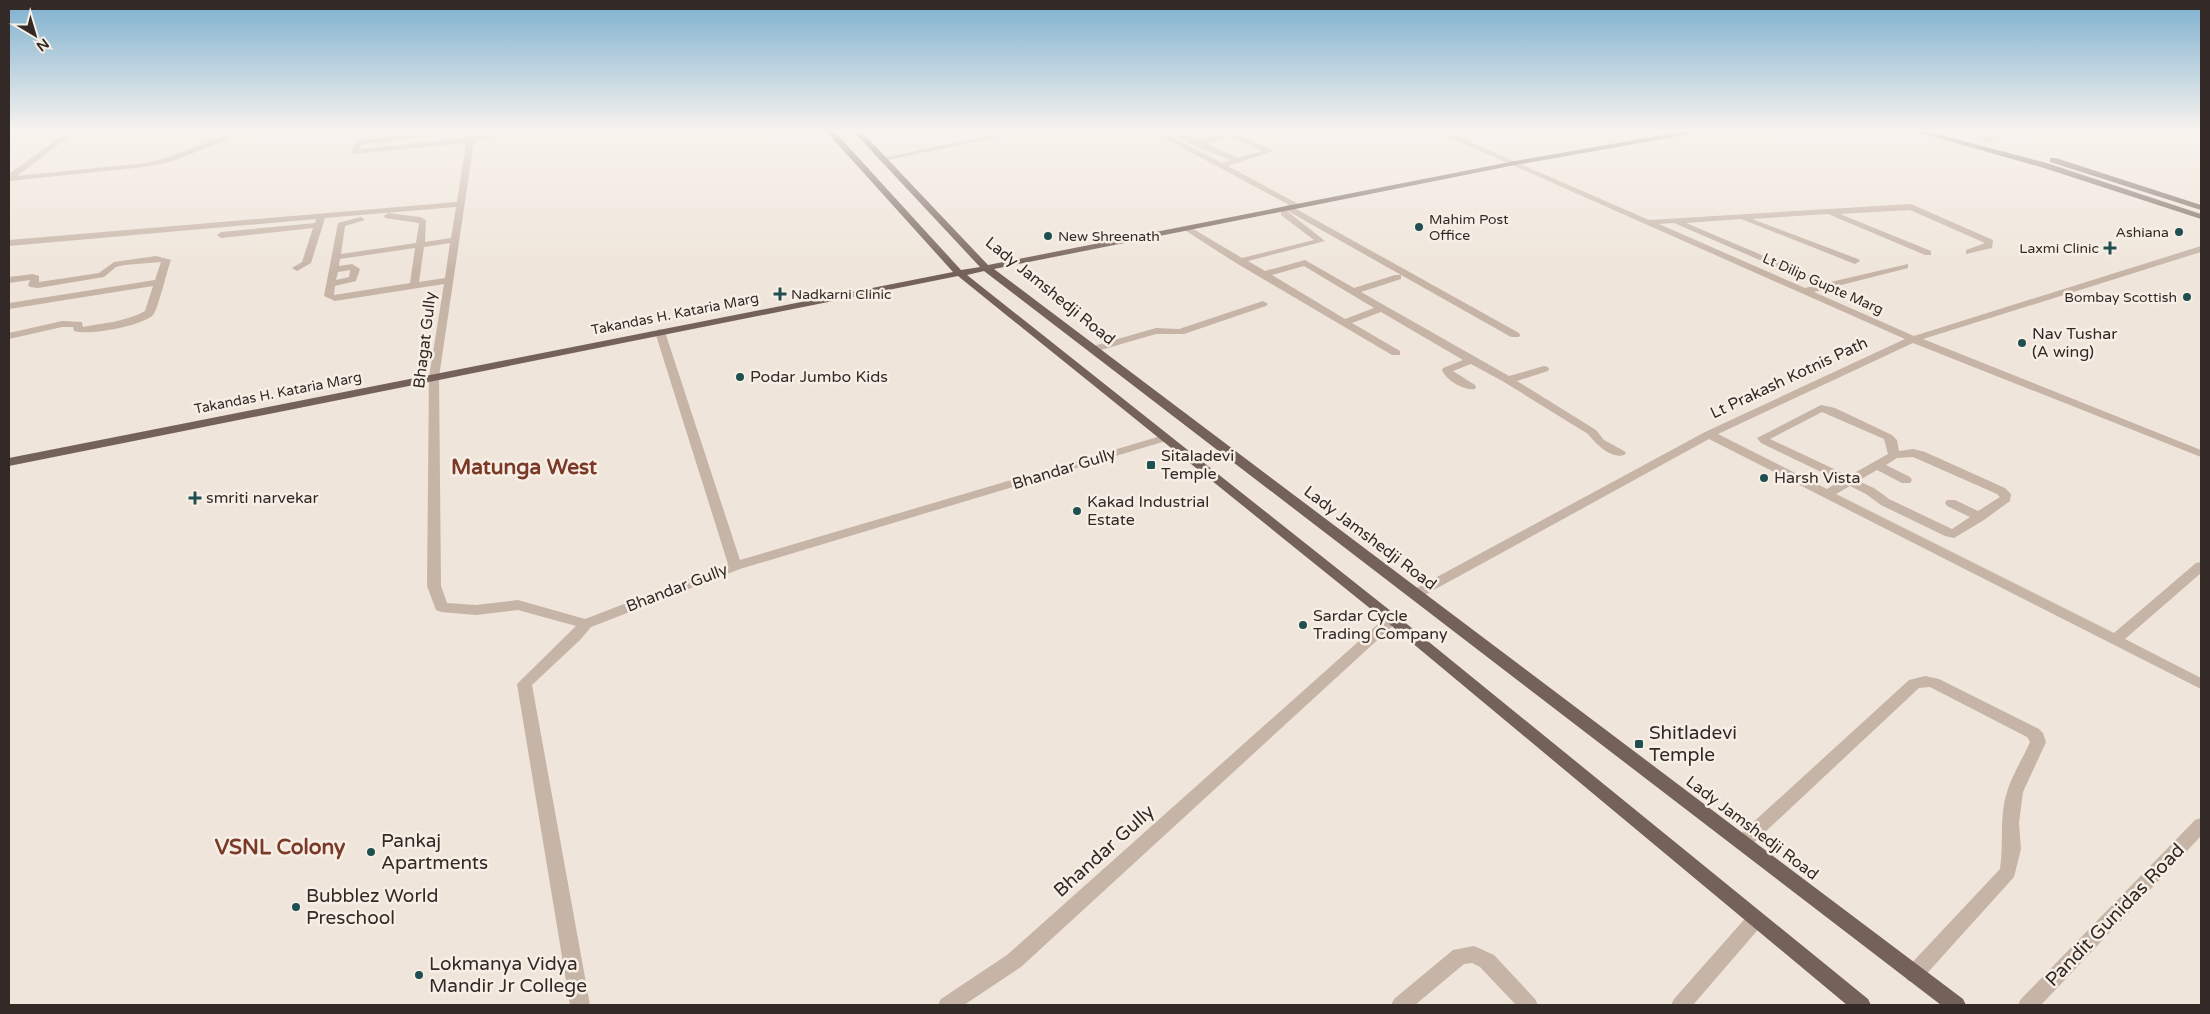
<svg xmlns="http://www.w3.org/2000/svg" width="2210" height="1014" viewBox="0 0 2210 1014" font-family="'Varela Round',sans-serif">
<rect width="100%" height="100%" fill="#efe5da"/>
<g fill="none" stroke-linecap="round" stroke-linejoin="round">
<path stroke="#c9c0b6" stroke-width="8" stroke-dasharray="8 4.5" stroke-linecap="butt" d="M1991,137l11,-7"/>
<g fill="#c6b4a7" fill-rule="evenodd">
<path d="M70,130h8l-61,46 128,-13 20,-5 60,-22 7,2 -62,24 -25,5 -136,14v-7z"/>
<path d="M452,130h24l-1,5 29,-3 4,2 -34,7 -35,236 2,209 6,17 29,2 42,-5 67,19 143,-55 -73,-232 5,-3 5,3 75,228 421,-124h8l2,2 -2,2 -429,129 -149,58 -11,13 -48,45 58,320h-20l-53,-321 59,-58 -58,-16 -42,5 -35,-3 -5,-2 -9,-24 2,-209 15,-93 -109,17 -11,-5 14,-73 23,-6 4,3 -20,6 -4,28 75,-11 3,-20 -34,-5 -1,-2 4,-3 32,4 6,3 -1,22 26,-4 5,-31 -131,11 -14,45 -14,8 -5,-3 10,-6 11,-34 -92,10 -4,-3 4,-3 94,-9 1,-4 -307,27v-6l448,-38 9,-59 -111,11 -4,-2 4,-10 9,-2zM468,132l-1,6 -107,11 1,-4 4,-1zM450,243l-5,35 -26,4 5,-35zM415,248l-5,35 -76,12 1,-9 21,-5 4,-12 -8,-5 -13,2 1,-7zM350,270l-1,7 -13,3 2,-8z"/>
<path d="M1014,130h14l-145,31 -4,-2z"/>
<path d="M1149,130h9l64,33 9,-3 -38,-15 -25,-15h9l22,10 37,-10h12l-11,4 36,17 -45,15 74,40 -7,2zM1229,136l33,15 -24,7 -33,-15z"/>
<path d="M1433,130h10l206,90 262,-16 82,36 -1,8 -26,6v-4l19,-7 -75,-33 -70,4 91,37v4h-6l-97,-41 -76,5 106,40 2,2 -5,3 -114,-45 -55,4 123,52v4l-3,1 -132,-57 -15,1 146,64 103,-24v4l-94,24 100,44 287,-90v6l-278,87 278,111v7l-288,-114 -195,91 109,55 13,-8 -79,-38 -4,-5 64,-33 14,3 57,27 5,5 2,11 14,-2 12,3 80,36 6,6 -1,7 -26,19 -30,18 -9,-2 -64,-31 -15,-11 -16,-8 -14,8 278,139 82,-70 5,-1v11l-76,66 76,39v11l-492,-250 -288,158h-10l-2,-3 2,-3 294,-159 200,-93zM1822,412l62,27 4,15 -39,22 -79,-37zM1913,457l84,37 3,3 -22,14 -23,-11h-8l-2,3 2,3 23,11 -18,12 -63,-30 -15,-11 -16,-7 19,-11 25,13h8l2,-3 -2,-3 -24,-12 11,-7z"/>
<path d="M1952,130h10l-9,4 -4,-2z"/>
<path d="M1988,135l7,2 -6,6h-6v-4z"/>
<path d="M1289,205l230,128 1,2 -1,2h-8l-225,-127v-4z"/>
<path d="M1281,211h6l38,30 -77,20 17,10 40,-11 49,28 41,-13h6v4l-40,13 148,84 35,-10 4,1 1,2 -1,2 -31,10 79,49 8,10 20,11 2,2 -2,2c-13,4 -28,-11 -36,-21l-84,-52 -33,-18 -18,7 22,14 1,2 -1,2c-11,2 -29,-9 -33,-19l1,-2 20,-8 -82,-48 -29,11 48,28v4h-8l-156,-92 -53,-34 7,-2 52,31 72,-18 -33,-25zM1304,266l70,42 -29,11 -73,-44z"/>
<path d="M156,256l15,4c-4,10 -13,50 -18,55 -11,11 -65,21 -79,16l-1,-4h-11l-53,12v-6l53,-12 20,1 1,5c21,-4 42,-5 62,-16l8,-25 -144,23v-6l146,-23 6,-18 -37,3 -8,2 -12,10 -66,11 -8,-1 -2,-2 2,-5 -21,3v-6l24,-3 6,2v6l60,-9 15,-11z"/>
<path d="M1263,301l5,3 -2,2 -82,28h-28l-62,18 -5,-3 1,-2 66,-19 23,1z"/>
<path d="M1392,614l5,2 2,3 -2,3 -376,345 -57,38h-26l3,-6 66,-44 380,-339z"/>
<path d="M1925,676l14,3 100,50 4,4 3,9 -23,50 -4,31 2,26 -7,28 -93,103 -7,3 -7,-3 -2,-6 2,-6 93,-99c4,-25 -1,-53 7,-77 5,-17 16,-34 23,-50l-3,-5 -97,-50 -11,1 -171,160 -6,2 -6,-2 -3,-5 3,-5 173,-158z"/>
<path d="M2201,818v18l-160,169h-23l3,-6 174,-179z"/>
<path d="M1756,911l6,2 3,6 -3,6 -69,80h-22l3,-6 76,-86z"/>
<path d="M1474,946l20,9 41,44 3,6h-22l-36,-38 -8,-4 -8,1 -49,41h-24l3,-6 59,-49z"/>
</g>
<g fill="#746159" fill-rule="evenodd">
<path d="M825,130h8l128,140 19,-3 -128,-137h8l128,135 527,-104 176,-31h15l-4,2 -187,33 -521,104 969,730 3,6h-25l-957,-734 -17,4 430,341 471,383 3,6h-24l-460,-383 -429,-346 -949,190v-8l944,-186z"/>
<path d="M1910,130h12l128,34 151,50v5l-157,-51z"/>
<path d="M2050,158h6l145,47v5l-151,-48z"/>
</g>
</g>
<linearGradient id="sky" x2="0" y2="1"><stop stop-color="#7db0cf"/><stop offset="0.48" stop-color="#f8f3ee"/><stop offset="1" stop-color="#f8f3ee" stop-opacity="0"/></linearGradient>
<rect width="2210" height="272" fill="url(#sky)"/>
<g fill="#204f51" stroke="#f7efe6" stroke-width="2">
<circle cx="1419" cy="227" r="5"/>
<circle cx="2179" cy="232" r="5"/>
<circle cx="1048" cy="236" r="5"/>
<path d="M2107.5 240.5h5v5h5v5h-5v5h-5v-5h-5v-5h5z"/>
<path d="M777.5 286.5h5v5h5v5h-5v5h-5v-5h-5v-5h5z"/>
<circle cx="2187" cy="297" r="5"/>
<circle cx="2022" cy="343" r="5"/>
<circle cx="740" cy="377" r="5"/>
<rect x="1146" y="460" width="10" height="10" rx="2.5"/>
<circle cx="1764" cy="478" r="5"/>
<path d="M192.5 490.5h5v5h5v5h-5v5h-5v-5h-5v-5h5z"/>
<circle cx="1077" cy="511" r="5"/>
<circle cx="1303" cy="625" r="5"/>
<rect x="1634" y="739" width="10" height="10" rx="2.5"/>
<circle cx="371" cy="852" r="5"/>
<circle cx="296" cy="907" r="5"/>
<circle cx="419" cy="975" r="5"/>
</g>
<g text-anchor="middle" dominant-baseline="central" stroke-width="5" stroke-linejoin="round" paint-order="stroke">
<g font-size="14" fill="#332a27" stroke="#f7efe6" text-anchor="start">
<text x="1429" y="219">Mahim Post<tspan x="1429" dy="16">Office</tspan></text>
<text x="2169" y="232" text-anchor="end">Ashiana</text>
<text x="1058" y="236">New Shreenath</text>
<text x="2099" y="248" text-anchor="end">Laxmi Clinic</text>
<text x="791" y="294">Nadkarni Clinic</text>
<text x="2177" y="297" text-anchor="end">Bombay Scottish</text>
</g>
<g font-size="14" fill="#332a27" stroke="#f7efe6">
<text transform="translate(1823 284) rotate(24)">Lt Dilip Gupte Marg</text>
<text transform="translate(675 314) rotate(-11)">Takandas H. Kataria Marg</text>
<text transform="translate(278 393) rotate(-11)">Takandas H. Kataria Marg</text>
</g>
<g font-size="16" fill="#332a27" stroke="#f7efe6">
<text transform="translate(1050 291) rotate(39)">Lady Jamshedji Road</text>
<text transform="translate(425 340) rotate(-83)">Bhagat Gully</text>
<text transform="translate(1789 378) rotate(-25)">Lt Prakash Kotnis Path</text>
<text transform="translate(1064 469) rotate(-17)">Bhandar Gully</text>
<text transform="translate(1370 538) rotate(37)">Lady Jamshedji Road</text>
<text transform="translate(677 588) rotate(-21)">Bhandar Gully</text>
<text transform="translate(1752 828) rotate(37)">Lady Jamshedji Road</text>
</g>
<g font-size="16" fill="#332a27" stroke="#f7efe6" text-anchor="start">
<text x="2032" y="334">Nav Tushar<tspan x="2032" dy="18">(A wing)</tspan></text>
<text x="750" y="377">Podar Jumbo Kids</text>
<text x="1161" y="456">Sitaladevi<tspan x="1161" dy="18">Temple</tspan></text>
<text x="1774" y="478">Harsh Vista</text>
<text x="206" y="498">smriti narvekar</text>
<text x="1087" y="502">Kakad Industrial<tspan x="1087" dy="18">Estate</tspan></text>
<text x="1313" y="616">Sardar Cycle<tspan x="1313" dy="18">Trading Company</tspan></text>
</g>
<g font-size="19" fill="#332a27" stroke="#f7efe6" text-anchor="start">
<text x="1649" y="733">Shitladevi<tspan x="1649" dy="22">Temple</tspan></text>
<text x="381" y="841">Pankaj<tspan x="381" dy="22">Apartments</tspan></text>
<text x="306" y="896">Bubblez World<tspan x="306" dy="22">Preschool</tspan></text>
<text x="429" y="964">Lokmanya Vidya<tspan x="429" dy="22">Mandir Jr College</tspan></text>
</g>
<g font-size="19" fill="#332a27" stroke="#f7efe6">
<text transform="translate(1104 851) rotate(-42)">Bhandar Gully</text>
<text transform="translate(2115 915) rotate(-46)">Pandit Gunidas Road</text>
</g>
<g font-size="21" font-weight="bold" fill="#7b3927" stroke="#f7efe6">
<text x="524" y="467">Matunga West</text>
</g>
<g font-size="21" font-weight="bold" fill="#7b3927" stroke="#f7efe6">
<text x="280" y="847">VSNL Colony</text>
</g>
</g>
<rect width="2210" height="1014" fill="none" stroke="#332a27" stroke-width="20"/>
<g transform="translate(35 35) rotate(142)" stroke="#f7efe6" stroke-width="4" paint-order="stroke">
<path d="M0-4L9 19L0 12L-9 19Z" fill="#332a27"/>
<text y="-8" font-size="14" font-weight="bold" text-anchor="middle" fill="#332a27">N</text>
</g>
</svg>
